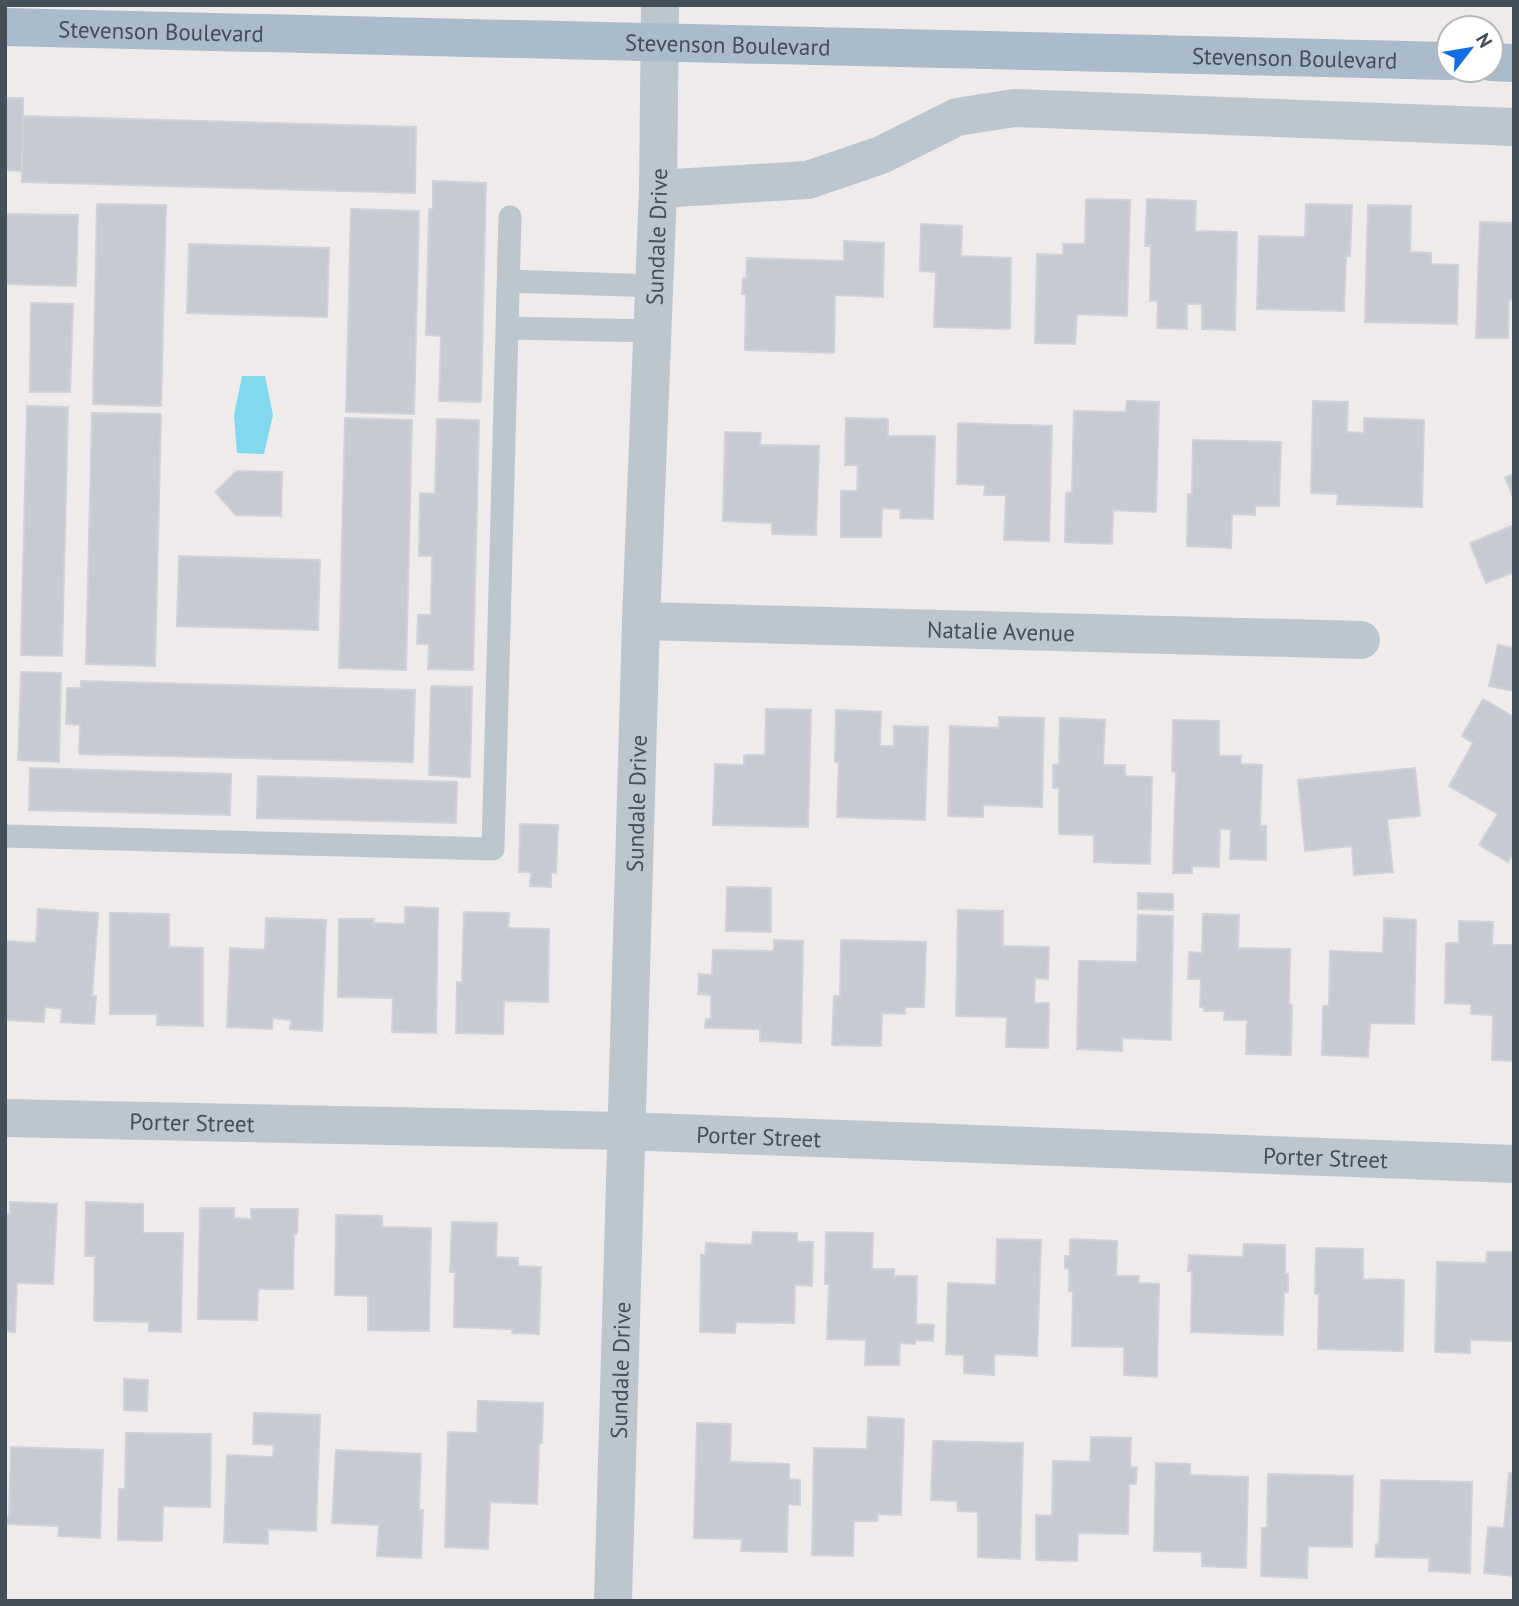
<svg xmlns="http://www.w3.org/2000/svg" width="1519" height="1606" viewBox="0 0 1519 1606" font-family="'PT Sans',sans-serif">
<rect width="100%" height="100%" fill="#efebeb"/>
<path fill="#82d9ee" d="M242,376h23l8,39 -9,39 -27,-1 -3,-38z"/>
<g fill="#c7cad2" stroke="#cfd2d8" stroke-width="2">
<path d="M5,98h18l-1,73 -17,-1z"/>
<path d="M23,116l393,11 -1,66 -393,-11z"/>
<path d="M433,181l53,2 -5,219 -42,-1 2,-65 -15,-1 3,-126h4z"/>
<path d="M1086,199l44,1 -3,116 -50,-2 -2,30 -40,-1 2,-89 26,1v-11h22z"/>
<path d="M1147,199l49,2 -1,30 42,1 -2,98 -33,-1v-25h-15v25l-30,-1 1,-27h-8l1,-55h-6z"/>
<path d="M97,204l69,1 -5,201 -68,-2z"/>
<path d="M1306,204l46,1 -2,51h-4l-2,55 -87,-2 2,-73 46,1z"/>
<path d="M1368,205l43,1 -1,46 21,1v11l27,1 -1,59 -92,-2z"/>
<path d="M351,209l68,2 -5,203 -68,-2z"/>
<path d="M5,214l73,1 -2,71 -71,-2z"/>
<path d="M1480,222l34,1v77h-5l-1,38h-32z"/>
<path d="M921,224l41,2 -1,30 50,2 -1,71 -76,-2 2,-55 -16,-1z"/>
<path d="M844,241l40,2 -1,54 -48,-2 -1,58 -89,-3 1,-56h-4l1,-16h3l1,-20 97,3z"/>
<path d="M189,244l140,4 -2,69 -140,-4z"/>
<path d="M31,303l42,1 -3,88h-40z"/>
<path d="M1127,401l32,1 -3,110 -43,-2 -1,34 -47,-2 1,-49 6,-1 2,-81 52,1z"/>
<path d="M1313,401l35,1 -1,30 17,1v-15l60,2 -2,87 -85,-3 1,-10 -27,-1z"/>
<path d="M27,406l41,1 -6,249 -41,-1z"/>
<path d="M92,413l69,1 -6,252 -69,-2z"/>
<path d="M345,418l67,2 -6,250 -67,-2z"/>
<path d="M846,418l42,1v17h47l-2,83 -33,-1 1,-9 -19,-1 -1,29h-40v-46h16l1,-26h-13z"/>
<path d="M437,419l42,1 -6,250 -45,-1 1,-25h-12l1,-29h13l1,-59h-13l1,-63 15,1z"/>
<path d="M958,423l94,3 -3,115 -45,-1 2,-45h-22l1,-10 -28,-1z"/>
<path d="M725,432l36,1 -1,12 59,1 -3,89 -44,-1v-11l-49,-2z"/>
<path d="M1193,440l88,2 -2,64h-24v9l-23,-1 -1,34 -44,-2 1,-52h4z"/>
<path d="M237,471l45,1 -1,44 -45,-1 -21,-23z"/>
<path d="M1514,474v25l-9,-22z"/>
<path d="M1514,525v47l-28,11 -16,-40z"/>
<path d="M179,556l141,4 -2,70 -141,-4z"/>
<path d="M1514,641v50l-25,-5 9,-41 14,3z"/>
<path d="M21,672l40,1 -2,89 -41,-2z"/>
<path d="M81,681l334,9 -2,72 -334,-8 1,-29 -14,-1 1,-36h14z"/>
<path d="M431,686l41,1 -2,90 -41,-2z"/>
<path d="M1483,699l31,18v135l-6,10 -29,-17 19,-31 -49,-28 24,-43 -11,-7z"/>
<path d="M766,709l45,1 -3,117 -95,-2 2,-61 29,1v-10h21z"/>
<path d="M836,710l45,2 -1,34h14v-20l34,1 -3,93 -88,-3 2,-55h-4z"/>
<path d="M999,717l45,1 -2,89 -59,-2v12l-35,-1 2,-90 49,2z"/>
<path d="M1060,718l45,2 -2,45h22v11l27,1 -2,87 -56,-2v-27l-35,-1v-46h-6v-23l6,-1z"/>
<path d="M1173,720l46,1v35h22v8l21,1 -2,61h6v34l-36,-1 1,-30h-11l-1,38 -27,-1v7h-19l3,-101 -4,-1z"/>
<path d="M30,768l201,6 -1,41 -201,-5z"/>
<path d="M1415,768l5,48 -33,3 6,53 -39,3 -2,-29 -47,5 -7,-71z"/>
<path d="M258,776l199,6 -1,41 -199,-5z"/>
<path d="M520,824l38,1 -2,48h-5v14l-21,-1 1,-14h-12z"/>
<path d="M727,887l44,1v44l-45,-1z"/>
<path d="M1138,893l35,1v16l-35,-1z"/>
<path d="M405,907l33,1 -2,125 -44,-1 1,-34 -55,-1 1,-78h35l-1,4 32,1z"/>
<path d="M38,909l60,4 -6,83h4l-2,28 -33,-2 1,-13 -17,-2 -1,15 -39,-2v-79l31,2z"/>
<path d="M958,910l45,1v35l46,1 -1,32 -13,-1 -1,25h15l-1,45 -42,-1 1,-30 -51,-1z"/>
<path d="M464,912l45,1 -1,15 41,1 -1,73 -44,-1 -1,33 -47,-1 1,-51 5,1z"/>
<path d="M110,913l59,1v33l34,1v78l-46,-1v-11h-47z"/>
<path d="M1203,914l36,1 -1,33 52,1 -1,55 3,1 -1,50 -45,-1 1,-34h-23l1,-9h-21v-4h-4l1,-28h-13l1,-27 13,1z"/>
<path d="M1138,915l35,1 -2,124 -49,-2v13l-45,-2 2,-88 58,1z"/>
<path d="M266,918l60,2 -4,111 -32,-2 1,-9 -18,-2 -1,11 -45,-2 3,-79 35,2z"/>
<path d="M1384,918l32,2 -2,104 -44,-1 -2,34 -46,-2 1,-49h6l1,-55 53,2z"/>
<path d="M1459,921l34,1 -1,23h22v116l-22,-1 1,-45 -22,-1v-10l-26,-1 1,-60h13z"/>
<path d="M774,940l29,1 -2,102 -41,-2v-12l-55,-1 1,-9h5v-24l-13,-1 1,-20 13,1 1,-25 61,1z"/>
<path d="M841,940l85,2 -2,65h-19v7l-23,-1 -1,33 -49,-1 2,-49h6z"/>
<path d="M10,1202l47,2 -4,80 -36,-1 -2,49 -10,-1v-117h5z"/>
<path d="M86,1202l57,2v29h40l-2,99 -32,-1v-9l-55,-1 1,-65h-10z"/>
<path d="M200,1208h34v10l17,1v-10h47l-1,25h-3l-1,55h-35l-1,31 -59,-1z"/>
<path d="M336,1215l46,1v11l49,1 -2,103 -61,-1v-34l-33,-1z"/>
<path d="M452,1222l45,1 -1,34 22,1v8l23,1 -2,67 -27,-1 1,-4 -59,-2 1,-55h-5z"/>
<path d="M753,1232l44,1v9h16l-1,44 -17,-1 -1,38 -58,-1 -1,11 -35,-1 1,-77h4l1,-12 46,2z"/>
<path d="M826,1232l47,1 -1,36h22v7h23l-1,48 18,1 -1,16 -18,-1v4l-15,-1 -1,22h-34l1,-25 -39,-1 2,-55h-4z"/>
<path d="M997,1239l44,1 -4,116 -43,-2v21l-30,-2v-18l-18,-1 2,-71 48,2z"/>
<path d="M1070,1239l47,2 -1,35h23l-1,7 21,1 -2,93 -33,-2v-28l-52,-1 1,-55h-4v-22l-4,-1v-12h5z"/>
<path d="M1244,1244l41,1v29h3v18h-4l-1,43 -92,-3 1,-61h-4l1,-16 54,2z"/>
<path d="M1316,1248l47,1v30l41,1 -1,71 -85,-2 1,-55h-4z"/>
<path d="M1487,1252h27v89l-44,-1v13l-35,-1 2,-90 49,1z"/>
<path d="M124,1379l24,1 -1,31 -23,-1z"/>
<path d="M478,1401l65,2 -1,40h-3l-2,61 -47,-2 -2,47 -43,-2 3,-115 29,1z"/>
<path d="M254,1413l66,2 -4,116 -48,-2v15l-44,-2 3,-87 46,2 1,-12 -21,-1z"/>
<path d="M868,1417l36,2 -3,96 -23,-1 -1,7h-23l-1,35 -41,-1 2,-107 53,1z"/>
<path d="M697,1423l34,1 -1,38 59,2v15l11,1v25l-12,-1 -1,48 -46,-1 1,-12 -48,-1z"/>
<path d="M126,1433l85,1 -1,73 -47,-1 -1,35 -44,-1 1,-51h6z"/>
<path d="M1091,1437l40,1 -1,29h7l-1,17h-7l-1,50 -50,-1 -1,28 -41,-1v-45l16,1 1,-55 37,1z"/>
<path d="M933,1441l90,2 -3,116 -42,-2v-45l-20,-1 -1,-10 -26,-1z"/>
<path d="M11,1447l92,3 -3,88 -42,-2 1,-10 -54,-2 1,-7h3z"/>
<path d="M336,1450l85,4 -2,56h4l-2,48 -44,-2 2,-31 -47,-2z"/>
<path d="M1156,1463l34,1v11l58,2 -2,91 -44,-2v-14l-48,-1z"/>
<path d="M1509,1473l5,1v102l-30,-3 4,-46 16,1z"/>
<path d="M1268,1474l85,2 -1,71 -44,-1 -1,32 -46,-2 1,-48h5z"/>
<path d="M1381,1480l91,2 -2,91 -41,-2v-13l-54,-1 1,-13 3,1z"/>
</g>
<g fill="none" stroke-linecap="round" stroke-linejoin="round">
<g stroke="#bbc6cf" stroke-width="23">
<path d="M509,281l145,5"/>
<path d="M508,328l145,3"/>
<path d="M5,836l488,13 17,-632"/>
</g>
<g stroke="#bbc6cf" stroke-width="38">
<path d="M658,189l150,-9 73,-25 76,-38 57,-9 500,19"/>
<path id="s1" d="M641,621l720,19"/>
<path id="s2" d="M5,1118l620,13 889,33"/>
<path id="s3" d="M613,1601l28,-980 17,-432 2,-184"/>
</g>
<g stroke="#abc" stroke-width="38">
<path id="s4" d="M5,27l1444,34"/>
<path d="M1491,62l23,1"/>
</g>
</g>
<g text-anchor="middle" dominant-baseline="central" stroke-width="5" stroke-linejoin="round" paint-order="stroke">
<g font-size="23" fill="#434f59" stroke="#fff">
<text stroke="none"><textPath href="#s4" startOffset="156">Stevenson Boulevard</textPath></text>
<text stroke="none"><textPath href="#s4" startOffset="723">Stevenson Boulevard</textPath></text>
<text stroke="none"><textPath href="#s4" startOffset="1290">Stevenson Boulevard</textPath></text>
<text stroke="none"><textPath href="#s3" startOffset="1365">Sundale Drive</textPath></text>
<text stroke="none"><textPath href="#s1" startOffset="360">Natalie Avenue</textPath></text>
<text stroke="none"><textPath href="#s3" startOffset="798">Sundale Drive</textPath></text>
<text stroke="none"><textPath href="#s2" startOffset="187">Porter Street</textPath></text>
<text stroke="none"><textPath href="#s2" startOffset="754">Porter Street</textPath></text>
<text stroke="none"><textPath href="#s2" startOffset="1321">Porter Street</textPath></text>
<text stroke="none"><textPath href="#s3" startOffset="231">Sundale Drive</textPath></text>
</g>
</g>
<rect width="1519" height="1606" fill="none" stroke="#434f59" stroke-width="14"/>
<g transform="translate(1470 49) rotate(59)"><circle r="33" fill="#ffffff" stroke="#b4b9bd" stroke-width="2"/>
<path d="M0-5L12 26L0 18L-12 26Z" fill="#136fe1"/>
<text y="-10" font-size="19" font-weight="bold" text-anchor="middle" fill="#434f59">N</text>
</g>
</svg>
